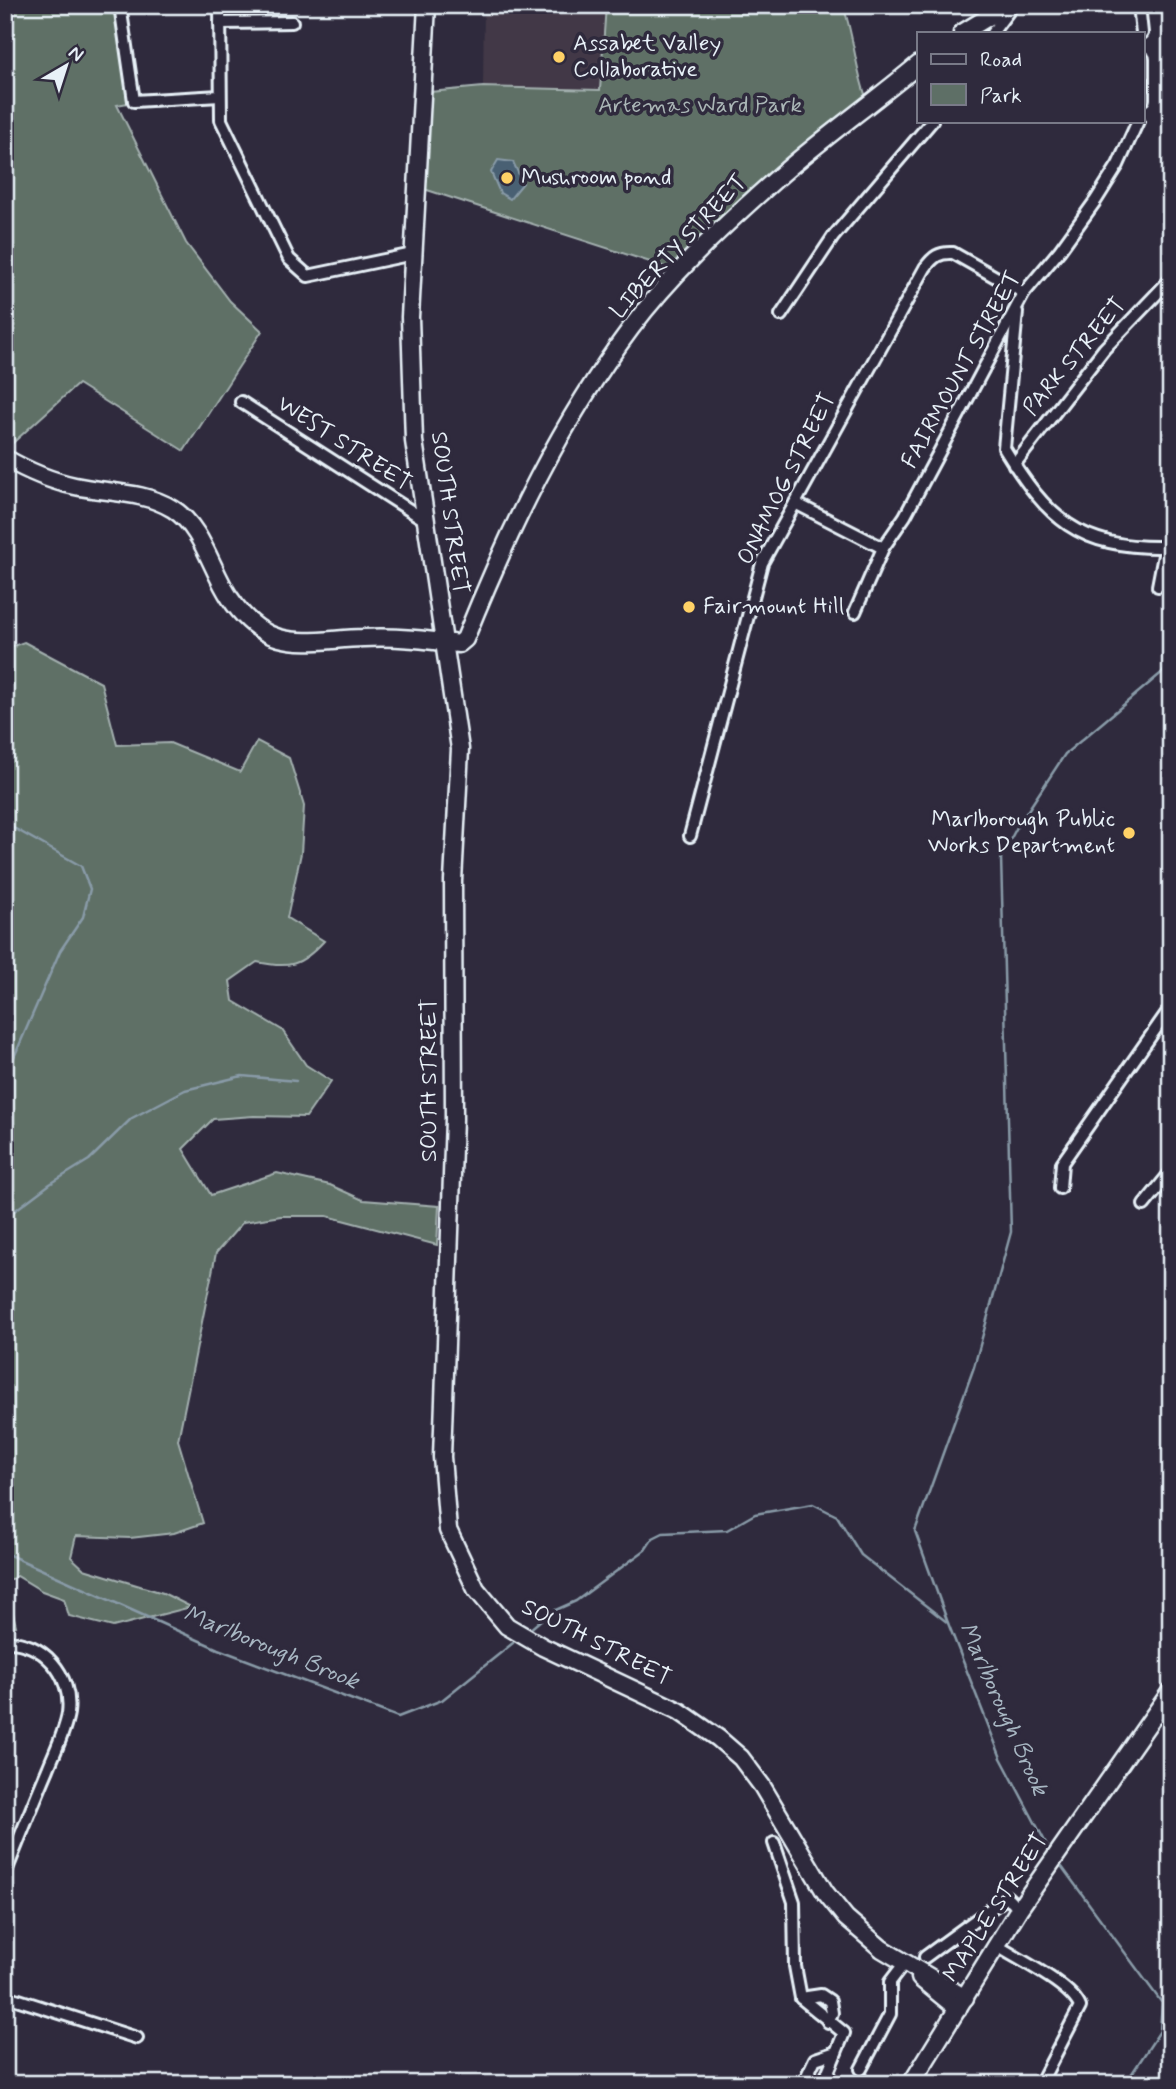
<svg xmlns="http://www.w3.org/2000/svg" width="1176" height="2089" viewBox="0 0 1176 2089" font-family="Mynerve,sans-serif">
<rect width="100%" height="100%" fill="#2f2a3d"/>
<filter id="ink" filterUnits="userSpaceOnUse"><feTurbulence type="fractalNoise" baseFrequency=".0143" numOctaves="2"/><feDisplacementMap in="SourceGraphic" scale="14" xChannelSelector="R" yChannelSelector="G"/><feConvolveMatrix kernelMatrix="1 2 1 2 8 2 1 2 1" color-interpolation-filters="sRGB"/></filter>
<g filter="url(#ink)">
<path fill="#423946" d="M484,5h122l-5,85 -118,-3z"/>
<g fill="#5e6f66" stroke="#a3b0af" stroke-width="2">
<path d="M5,5h109l14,98 -11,2 69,138 44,58 32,30 -78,120 -106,-67 -73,66z"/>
<path d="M606,5h237c11,32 12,63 24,95l-192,170 -251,-81 6,-97 53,-5 117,3z"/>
<path d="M24,642l77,41 16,62 53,-2 70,29 17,-31 32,17 15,48 -3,47 -14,65 37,23c-23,25 -35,28 -67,21l-27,19 3,20 49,29 24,35 25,16 -25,36 -52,-1 -41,3 -30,30 28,46 66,-22 53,12 33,15 76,6 -2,39 -110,-29h-46l-38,6 -27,31 -38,187 25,83 -29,10 -44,5 -54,-2 -5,21 13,12 79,24 28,14 -78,20 -44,-11 -5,-17 -22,-8 -25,-15 -11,6 10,44h-11v-977z"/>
</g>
<path fill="#496173" stroke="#899ba8" stroke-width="2" d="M498,160l15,2 10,21 -13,16 -10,-6 -9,-21z"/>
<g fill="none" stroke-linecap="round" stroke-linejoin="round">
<g stroke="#899ba8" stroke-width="2.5">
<path d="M5,823l76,43 9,23 -7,28 -23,34 -55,127"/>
<path d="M5,1218l45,-34 39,-24 43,-42 53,-28 57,-14 54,5"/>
<path d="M5,1553l213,96 180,68 44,-17 71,-57"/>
<path d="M948,1623l-33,-92 59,-164 37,-135 -10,-375 16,-30 48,-73 106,-89"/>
<path d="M528,1631l21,-18 27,-12 69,-51 8,-12 10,-5 64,-3 28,-16 58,-10 24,12 24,39 87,68 53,135 47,89"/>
<path d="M1062,1867l100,136 -2,28 -35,53"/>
<path d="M1161,2029l10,-15"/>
</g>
<defs>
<g id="street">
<path d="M120,5l14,96 86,-5"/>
<path d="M220,5l1,115 68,139 19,17 105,-22"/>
<path d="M1139,5l3,28"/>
<path d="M220,23l72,-1"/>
<path d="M992,33l21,-28"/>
<path d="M1143,59v40"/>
<path d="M1017,312l-13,136c43,70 74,101 162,99"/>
<path d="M781,315l52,-78 99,-116"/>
<path d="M241,402l184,118"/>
<path d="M1014,465l90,-116 67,-70"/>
<path d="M795,503l88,45"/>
<path d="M1158,586l13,-67"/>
<path d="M855,612l28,-64 22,-32 119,-223 36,-43 36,-50 22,-35 20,-44"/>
<path d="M690,836l72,-273 163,-295c8,-11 14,-16 28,-15l71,40"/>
<path d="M1060,1188l2,-25 109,-156"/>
<path d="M1144,1205l27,-33"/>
<path d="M5,1642c37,-2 68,33 63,71 -3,19 -13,38 -20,56 -15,35 -29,70 -43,105"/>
<path d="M774,1843l20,59 1,64 6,32 43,35 -21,51"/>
<path d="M996,1945c21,14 75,39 84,62l-40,77"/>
<path d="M925,1957l82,-60 12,12"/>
<path d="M5,1993l8,5 124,40"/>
<path d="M801,1998l20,-3 9,6 2,12 -4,9"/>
<path d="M861,2069l29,-55v-32l13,-17"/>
<path d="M803,2084l12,-25 21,-7"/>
</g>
<g id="secondary">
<path d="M427,5l-17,312 4,124 46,308 -7,132 1,238 -12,338 6,73 28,59 31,37 36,21 136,64 39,27 23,20 21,28 63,106 21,26 36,31 83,49"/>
<path d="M962,33l46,-28"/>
<path d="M5,458c21,12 46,23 70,28 32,7 69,5 98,23 30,19 38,61 57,89 38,57 76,42 133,40 32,-2 65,2 96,6l6,-5c44,-109 95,-216 166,-311 38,-51 89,-99 136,-141 48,-44 102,-81 152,-123"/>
<path d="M920,1978l38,31"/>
<path d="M911,2084l108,-175 152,-218"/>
</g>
</defs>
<use href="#street" stroke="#e8f1f8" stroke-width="16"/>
<use href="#secondary" stroke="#e8f1f8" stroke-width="21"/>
<use href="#street" stroke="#2f2a3d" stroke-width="10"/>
<use href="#secondary" stroke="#2f2a3d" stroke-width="16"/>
</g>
</g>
<g fill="#ffd166" stroke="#2f2a3d" stroke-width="2.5">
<circle cx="559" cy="57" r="7"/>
<circle cx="507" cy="178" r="7"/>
<circle cx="689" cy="607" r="7"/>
<circle cx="1129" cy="833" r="7"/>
</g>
<g text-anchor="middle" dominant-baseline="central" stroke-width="7" stroke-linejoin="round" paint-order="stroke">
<g font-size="23" fill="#e8f1f8" stroke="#2f2a3d" text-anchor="start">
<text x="573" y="44">Assabet Valley<tspan x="573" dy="26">Collaborative</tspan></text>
<text x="521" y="178">Mushroom pond</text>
<text x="703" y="607">Fairmount Hill</text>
<text x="1115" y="820" text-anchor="end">Marlborough Public<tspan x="1115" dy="26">Works Department</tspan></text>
</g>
<g font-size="23" fill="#aab6b6" stroke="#2f2a3d">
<text x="700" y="106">Artemas Ward Park</text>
</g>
<g font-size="23" fill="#e8f1f8" stroke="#2f2a3d">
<text transform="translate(679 247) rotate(-47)">LIBERTY STREET</text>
<text transform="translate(1075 357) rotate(-50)">PARK STREET</text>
<text transform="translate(962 370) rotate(-61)">FAIRMOUNT STREET</text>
<text transform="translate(344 444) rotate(33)">WEST STREET</text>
<text transform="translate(787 479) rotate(-63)">ONAMOG STREET</text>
<text transform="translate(449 513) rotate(82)">SOUTH STREET</text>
<text transform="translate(430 1080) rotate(-90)">SOUTH STREET</text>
<text transform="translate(596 1643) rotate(27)">SOUTH STREET</text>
<text transform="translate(996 1908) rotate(-57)">MAPLE STREET</text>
</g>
<g font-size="24" font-style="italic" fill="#a8b7c3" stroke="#2f2a3d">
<text transform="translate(271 1648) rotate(22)">Marlborough Brook</text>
<text transform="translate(1003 1709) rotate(66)">Marlborough Brook</text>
</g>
</g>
<rect width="1176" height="2089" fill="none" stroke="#2f2a3d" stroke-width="28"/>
<rect x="14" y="14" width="1148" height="2061" fill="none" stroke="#e8f1f8" stroke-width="2.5" filter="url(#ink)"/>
<rect x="917" y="32" width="228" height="91" fill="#2f2a3d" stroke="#797a88" stroke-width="2"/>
<rect x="931" y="54" width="35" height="10" fill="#2f2a3d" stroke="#797a88" stroke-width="2"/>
<text x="980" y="66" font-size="21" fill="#e8f1f8">Road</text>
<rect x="931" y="84" width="35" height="21" fill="#5e6f66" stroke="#797a88" stroke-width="2"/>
<text x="980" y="102" font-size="21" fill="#e8f1f8">Park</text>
<g transform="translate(66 66) rotate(39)" stroke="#2f2a3d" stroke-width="5" paint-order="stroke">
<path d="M0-5L12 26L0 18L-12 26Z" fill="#e8f1f8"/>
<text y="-10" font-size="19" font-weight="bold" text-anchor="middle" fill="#e8f1f8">N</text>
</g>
</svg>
